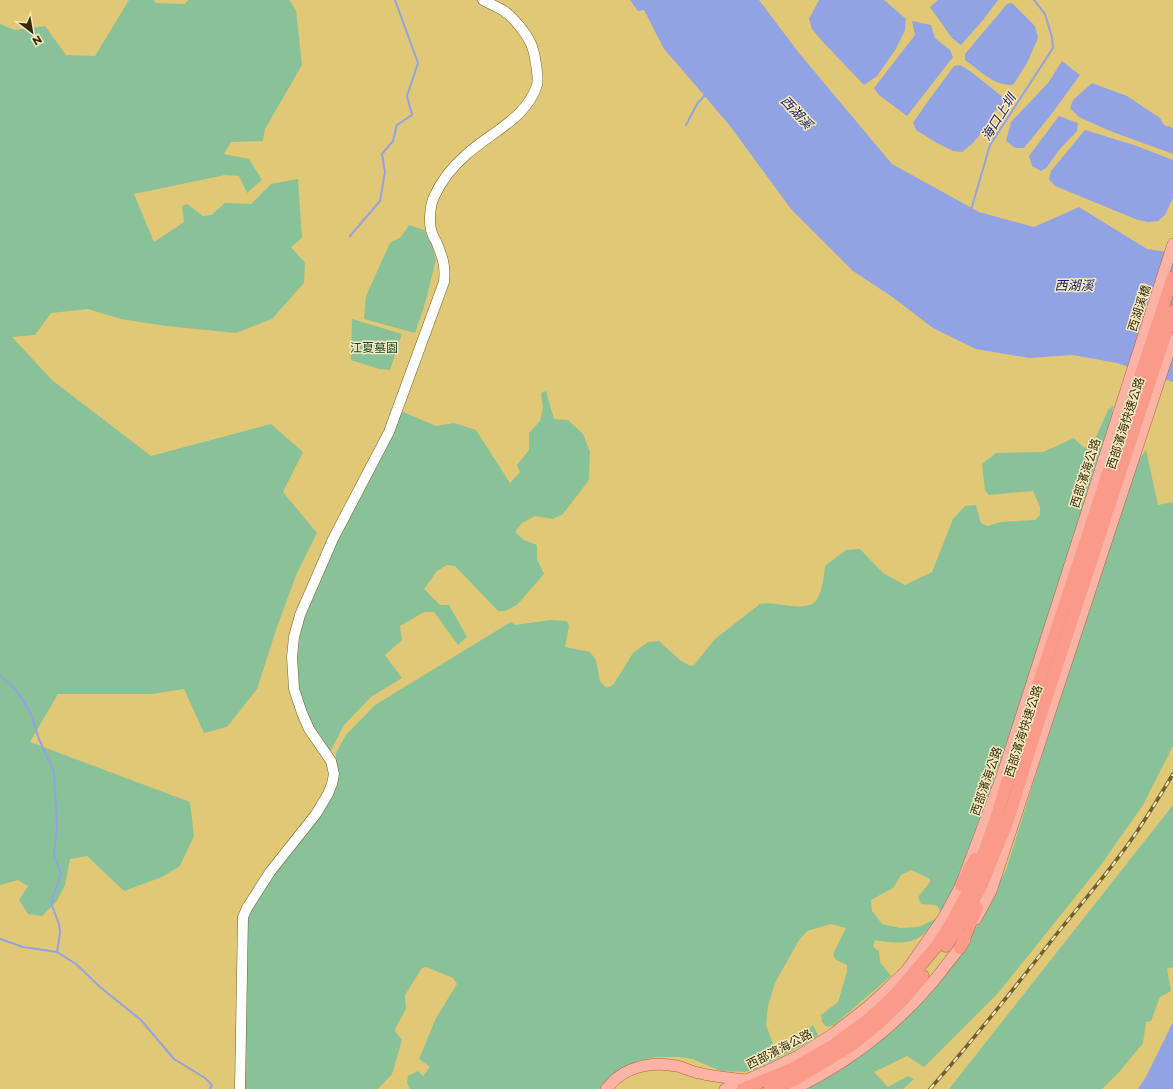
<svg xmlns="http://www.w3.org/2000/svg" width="1173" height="1089" viewBox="0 0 1173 1089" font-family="Montserrat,'Noto Sans TC',sans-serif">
<rect width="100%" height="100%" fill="#e1c877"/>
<g fill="#89c298">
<path d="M129,0h25l2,3 28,1 5,-4h100l7,10 6,55 -37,64 -2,12 -32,1 -7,12 25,5 13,21 -15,13 -8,-17 -14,-1 -91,19 20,48 30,-20 -2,-16 5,-2 16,12 8,-1 14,-12 26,1 20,-20 27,-5 4,59 -11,9 14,16 -1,20 -32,36 -36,14 -70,-7 -45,-7 -33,-10 -37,4 -16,22 -23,2 40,43 99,76 120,-32 32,28 -20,40 34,41 -20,40 -20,54 -20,62 -30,38 -23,6 -20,-44 -32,5h-94l-28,48 160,60 4,34 -14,30 -18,11 -38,14 -37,-35 -17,3 -5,26 -8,16 -15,15 -14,-2 -9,-14 9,-14 -10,-6 -18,5v-861l15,6 30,-4 21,29 29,1z"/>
<path d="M409,225l15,5 8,16 4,14 -12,47 -9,26 -51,-14 2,-23 24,-53 11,-6z"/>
<path d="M352,319l50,15 -12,36 -11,-1 -28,-9z"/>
<path d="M546,391l8,28 14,1 15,14 7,18 -1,28 -26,34 -10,5 -18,-3 -13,7 -7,9 9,8 13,5v14l7,15 -27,31 -12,6h-7l-43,-45 -8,-1 -10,6 -13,18 16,16h9l18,32 -9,8 -24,-33h-10l-24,14 2,14 -17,15 17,23 -31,19 -27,28 -14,27 -6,3 -30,-67 7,-62 40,-97 60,-118 35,15 18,-3 22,7 34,53 10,-11 -3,-7 12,-15v-17l11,-12 3,-13 -2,-15z"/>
<path d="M1113,406l-1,18 -13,30 -85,279 -19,41 -14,56 -33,77 -7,4 -5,-6 -15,-1 -3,-7 12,-15v-3l-19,-9 -10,5 -8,13 -22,12 1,11 10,13 18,4 19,-1 18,-9c-4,4 -7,11 -12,15 -14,13 -33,10 -50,7l-2,7 6,4 1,11 11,14 -57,49 -7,2 -5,-5 -1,-7 17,-13 9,-30v-7l-11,-5 -3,-6 13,-26 -15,-4 -24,7 -8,9 -24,43 -7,23 -2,19 8,21 22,-6 17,-15 5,10 -2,3 -60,31 -11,3 -24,-1 -29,-12 -13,-2h-24l-20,5 -36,27h-189l-3,-6 1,-7 10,-5 5,5 7,-9 -11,-8 17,-41 21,-34 -4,-6 -27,-11 -4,1 -17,27 1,14 -10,18 -1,4 7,9 -10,34 -14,15h-135l1,-163 5,-15 8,-13 73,-98 3,-5 3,-42 10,-18 29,-30 136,-83 4,3 36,-5 16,1 2,5 -4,21 25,5 6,8 4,21 6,7 7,-3 20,-32 15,-11 11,-1 22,20 10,5 3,-1 21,-26 45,-35c8,-2 16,0 24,1 9,1 20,3 28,-1 10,-5 12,-29 13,-38l21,-16 14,-1 23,24 22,12 27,-13 21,-53 12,-13 11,-1 5,18 6,3 14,-4 34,-2 5,-5v-8l-7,-16 -44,4 -4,-5 -3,-26 14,-11 47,-1 31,-14 10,10 11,-9 13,-29z"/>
<path d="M1146,450l12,55 15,-3v244l-30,59 -42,60 -103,128 -74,74 -17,-11 -33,16 14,15 20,-11 6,3 -11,10h-102l150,-122 27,-42 28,-55 126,-402z"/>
<path d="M1173,805v162l-6,2 4,22 -11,6 -9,24 -5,1 -3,21 -23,28 -18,18h-153z"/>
</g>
<g fill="#92a3e4">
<path d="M630,0h129l40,53 93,111 87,48 55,15 45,-20 68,42 26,4v129l-56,-19 -44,-8 -44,3 -53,-9 -43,-21 -42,-32 -38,-25 -62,-62 -61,-83 -33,-39 -33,-38 -20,-39 -6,1z"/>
<path d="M819,0h65l22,19 -1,11 -9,19 -19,27 -13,9 -42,-44 -10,-12 -3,-10z"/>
<path d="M938,0h60l-15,20 -22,25 -9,-7 -22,-31z"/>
<path d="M1012,3l23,23 3,12 -11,25 -14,22c-20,1 -33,-15 -48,-25v-6l42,-50z"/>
<path d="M912,21l19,4 4,13 15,12 3,7 -46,59 -28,-21 -5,-7 41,-53z"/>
<path d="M1062,61l18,14 -30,41 -26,32h-9l-9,-7 5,-19 37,-39z"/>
<path d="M960,65l10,6 34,27v5l-11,10 -6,13 -15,18 -10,8 -9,-1 -16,-8 -21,-13 -3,-7 13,-19 28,-38z"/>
<path d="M1092,83l35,13 33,22 4,7 9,3v26l-63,-23 -31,-14 -9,-9 3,-8z"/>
<path d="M1059,116l19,7 -1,8 -18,19 -12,17 -6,4 -9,-5 -3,-10z"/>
<path d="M1085,130l52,16 36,14v38l-8,17 -7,6 -10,1 -10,-2 -83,-34 -6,-7 2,-8z"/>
<path d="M1173,1022v67h-35l8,-12z"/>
</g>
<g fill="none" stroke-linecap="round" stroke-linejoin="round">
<g stroke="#92a3e4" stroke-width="2">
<path d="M686,125l11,-21 9,-10"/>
<path d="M971,210l19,-65 63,-97 -1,-11 -7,-23 -11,-14"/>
<path d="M350,236l30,-35 5,-29 -3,-18 11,-13 4,-16 15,-10 -5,-19 11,-33 -23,-63"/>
<path d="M0,675l17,16 13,21 9,27 15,33 3,54 -3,29 7,19 -10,29 8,21 1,9 -3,19"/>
<path d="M0,939l23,8 34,5 19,12 24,23 41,33 33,39 31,19 7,7 -2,4"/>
</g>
<defs>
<path id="secondary" d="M240,1089l3,-172 4,-9 23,-36 46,-58 12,-20 4,-10 2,-10 -3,-13 -22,-32 -7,-16 -8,-24 -2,-32 2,-20 6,-22 33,-76 56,-107 55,-150c2,-17 -2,-26 -8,-41 -2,-3 -4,-7 -5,-11 -2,-9 -1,-25 3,-33 7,-16 19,-31 33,-43 23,-21 60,-36 70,-69 2,-8 -1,-19 -2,-27 -1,-5 -2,-10 -4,-14 -4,-10 -18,-27 -27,-33 -6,-4 -14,-7 -21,-11"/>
<g id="primary">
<path d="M976,919l15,-28 182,-552"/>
<path d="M606,1089c4,-4 7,-8 11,-11 16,-13 39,-16 59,-12 8,1 15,6 23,7 15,4 31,5 46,7"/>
<path d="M725,1089l42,-18 31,-15 35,-22 32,-25 18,-16 24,-23 37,-53 17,-32 41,-109 171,-532"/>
<path d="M794,1089c58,-28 107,-67 147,-117 8,-11 17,-21 24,-32"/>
</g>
<g id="trunk">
<path d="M961,885l14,-26"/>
<path d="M946,946l15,-23 21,-39 26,-64 23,-75 142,-434"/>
<path d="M960,948l17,-40"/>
<path d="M743,1089l49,-20 40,-23 37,-27 25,-23 42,-49 17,-27 20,-38 23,-63 23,-76 154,-466"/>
<path d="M770,1089l24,-9 58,-35 26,-21 25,-24 20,-24"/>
</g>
</defs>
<use href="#secondary" stroke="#736022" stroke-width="11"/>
<use href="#primary" stroke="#b46348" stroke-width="12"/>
<use href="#trunk" stroke="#b46348" stroke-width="13"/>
<use href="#secondary" stroke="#fff" stroke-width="10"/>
<use href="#primary" stroke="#fbb3a6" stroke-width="11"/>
<use href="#trunk" stroke="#fa9a88" stroke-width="12"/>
<defs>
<path id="rail" d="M930,1089c45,-51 87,-104 129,-158 26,-32 54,-64 77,-98 13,-19 25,-39 37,-59"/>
</defs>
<use href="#rail" stroke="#70602e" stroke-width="3.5"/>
<use href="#rail" stroke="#f6eac3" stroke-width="2" stroke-dasharray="6" stroke-linecap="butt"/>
</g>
<g text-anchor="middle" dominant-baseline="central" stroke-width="3" stroke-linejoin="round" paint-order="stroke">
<g font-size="12" fill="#372c09" stroke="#f6eac3">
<text transform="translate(1139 308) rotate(-72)">西湖溪橋</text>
<text transform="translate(1125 423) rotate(-72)">西部濱海快速公路</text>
<text transform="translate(1085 473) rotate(-72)">西部濱海公路</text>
<text transform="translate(1023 731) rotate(-72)">西部濱海快速公路</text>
<text transform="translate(986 781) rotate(-71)">西部濱海公路</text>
<text transform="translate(779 1049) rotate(-27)">西部濱海公路</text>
</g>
<g font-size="12" fill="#154727" stroke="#f6eac3">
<text x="374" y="347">江夏墓園</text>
</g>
<g font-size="13" font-style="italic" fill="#181d67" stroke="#f6eac3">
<text transform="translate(797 112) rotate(47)">西湖溪</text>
<text transform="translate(998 117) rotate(-58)">海口上圳</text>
<text x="1074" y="285">西湖溪</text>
</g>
</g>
<g transform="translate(32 32) rotate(149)" stroke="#f6eac3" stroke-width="3" paint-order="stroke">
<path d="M0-3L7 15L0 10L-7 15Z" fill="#372c09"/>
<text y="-6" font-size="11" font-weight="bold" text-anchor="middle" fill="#372c09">N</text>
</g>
</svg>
